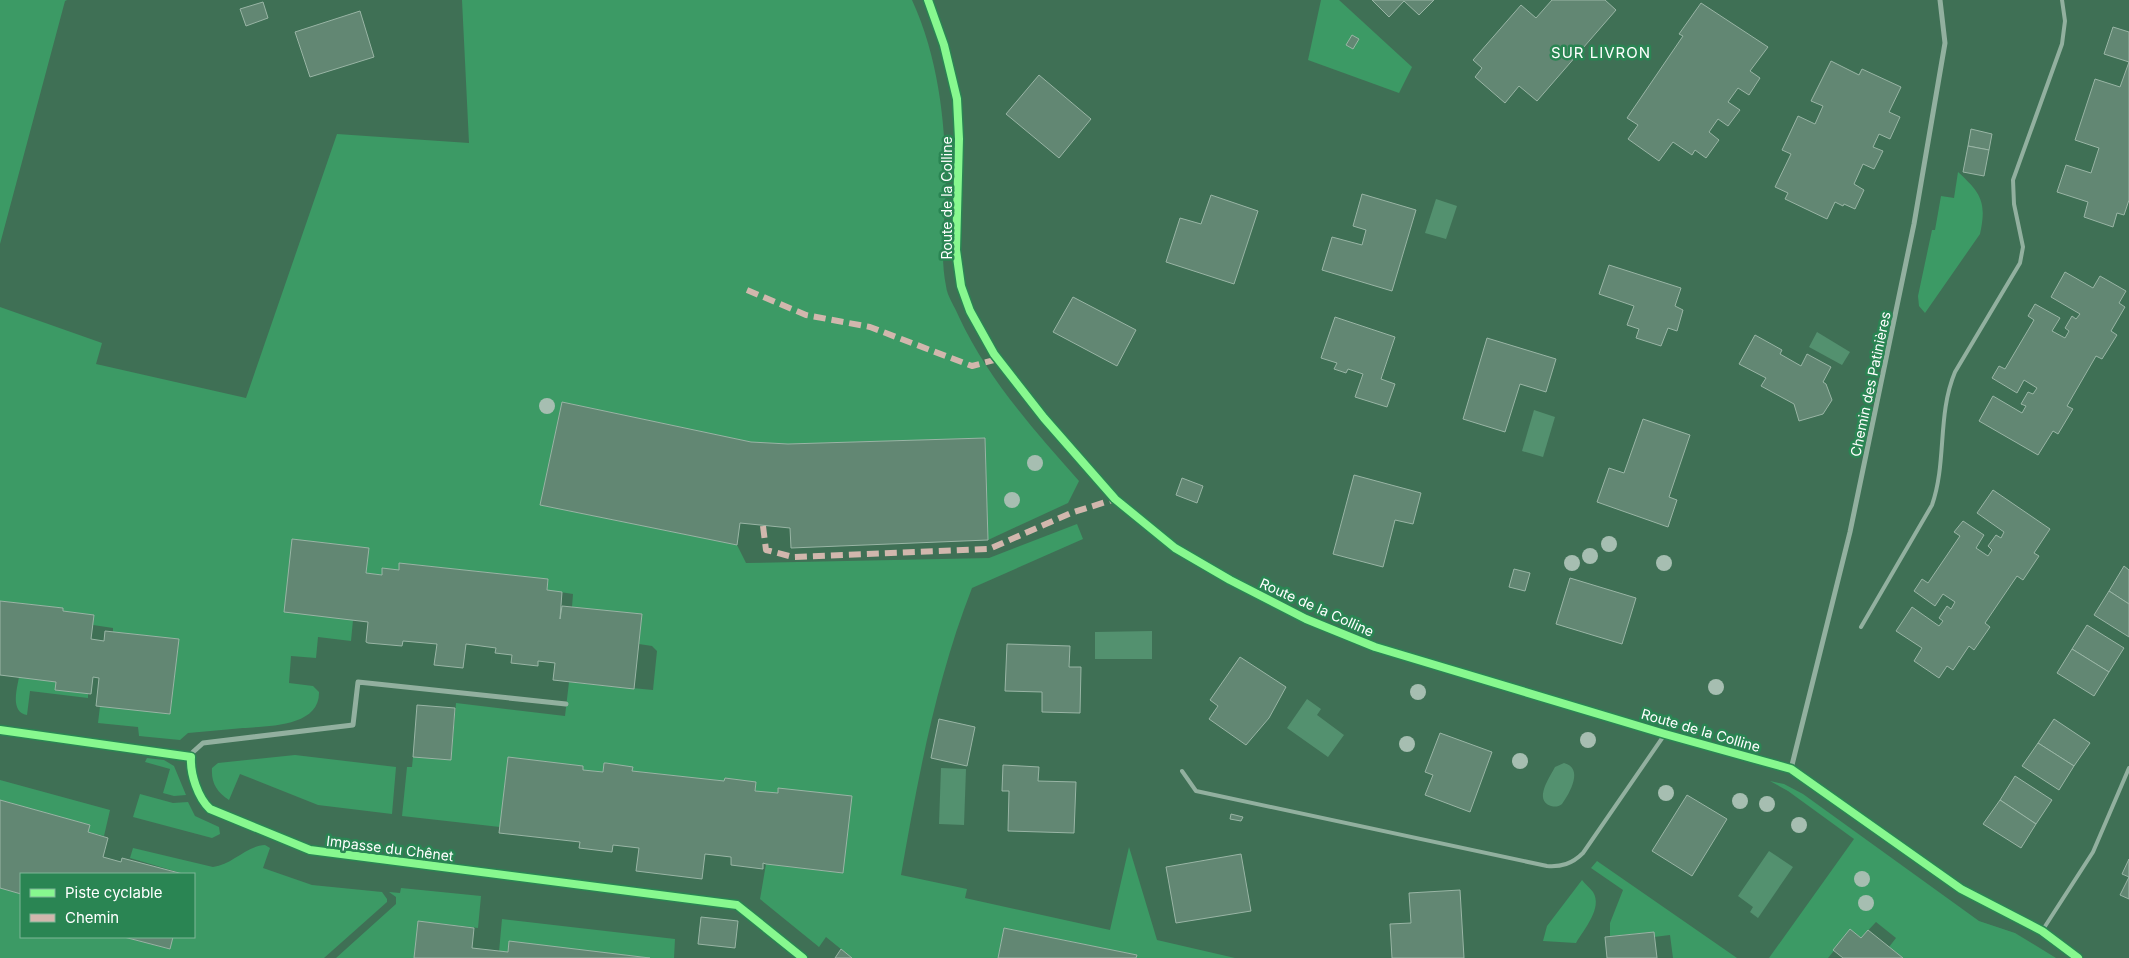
<svg xmlns="http://www.w3.org/2000/svg" width="2129" height="958" viewBox="0 0 2129 958" font-family="Inter,sans-serif">
<rect width="100%" height="100%" fill="#3f7055"/>
<g fill="#3c9a65">
<path d="M0,0h67l-2,1 -65,243z"/>
<path d="M462,0h450c26,57 33,119 34,180 0,36 -7,71 0,106 1,10 9,21 13,31 29,62 75,113 120,164l-11,22 -80,37 -3,-102 -197,6 -37,-2 -189,-40 -22,103 197,40 9,18 243,-5 88,-34 6,15 -111,49c-36,92 -54,190 -71,287l66,14 -2,9 145,32 19,-83 28,93 78,18h-99l1,-3 -132,-27 -7,30h-146l-26,-21 -7,10 -59,-48 6,-35 76,9 -64,-80 -23,-2 1,-9 -31,-4 -1,3 -92,-10v-4l-26,-4h-2l-1,9 -20,-2 -1,-4 -74,-9 -8,70 -98,-11 5,-49h5l1,-10 38,3 5,-57 109,13 4,-34 84,8 4,-39 -5,-5 -13,-2 3,-30 -70,-7 1,-13 -26,-4 1,-11 -148,-16 -1,7 -17,-1v6l-16,-2 3,-25 -77,-9 61,81 -2,21 -33,-4 -2,21 -25,-2 -2,27 24,3 6,6c1,35 -52,34 -76,36 -18,2 -36,3 -55,5l-8,7 -41,-4 -1,-9 -40,-4 2,-17 70,8 9,-75 -66,-7v-4l-20,-3 1,-10 -31,-4 -1,-3 -62,-7v-294l102,36 -6,21 150,34 91,-264 132,9z"/>
<path d="M1321,0h18l73,67 -13,26 -91,-33z"/>
<path d="M1958,172c23,21 29,30 22,62l-55,79 -6,-7 -1,-10 14,-66h3l6,-34 13,2z"/>
<path d="M19,677l37,5 32,11v5l-58,-7 -3,24c-17,-3 -10,-26 -8,-38z"/>
<path d="M295,755l101,12 -4,47 -74,-9 -78,-31 -11,26c-12,-8 -18,-17 -17,-32l6,-5z"/>
<path d="M147,758l17,2 10,6 12,29 -12,1 -11,-3 7,-24 -25,-7z"/>
<path d="M0,780l110,30 -6,26 -16,-4 2,-7 -90,-25z"/>
<path d="M1770,781l14,3 19,10 176,127 36,12 41,25h-153l-14,-11 7,-9 -20,-16 -15,16 -10,-8 -23,28h-59l85,-119 -66,-48z"/>
<path d="M140,794l33,9 15,-1 7,14 24,11 1,7 -8,4 -79,-21z"/>
<path d="M265,845l5,3 -7,20 49,17 70,7 5,7v3l-63,56h-324v-70l21,6v43h103l45,12 4,-12h21v-63h-10l-54,-16 3,-10 80,19c19,-2 33,-21 52,-22z"/>
<path d="M1597,861l140,97h-64l-3,-23 -16,2v-5l-44,4v-13l13,-33 -32,-22z"/>
<path d="M1582,880c3,4 8,8 11,12 10,16 -9,37 -17,51l-33,-2 4,-15z"/>
<path d="M401,888l80,8 -3,32 -60,-7 -4,37h-78l60,-54v-7l-7,-5 11,1z"/>
<path d="M502,919l173,20 -1,19h-24l-141,-16 -1,10h-9z"/>
</g>
<g fill="#53916f">
<path d="M1436,199l21,7 -11,33 -21,-6z"/>
<path d="M1817,332l33,20 -8,13 -33,-18z"/>
<path d="M1534,410l21,7 -12,40 -21,-6z"/>
<path d="M1152,631v28h-57v-27z"/>
<path d="M1307,699l14,10 -4,6 27,20 -16,22 -41,-29z"/>
<path d="M1564,763c20,5 6,30 -2,41 -4,3 -7,3 -11,2 -18,-6 -1,-29 4,-39z"/>
<path d="M941,768l25,1 -2,56 -25,-1z"/>
<path d="M1769,851l24,16 -35,51 -8,-6 3,-5 -15,-11z"/>
</g>
<g fill="#628773" stroke="#99b5a5">
<path d="M1372,0h62l-15,15 -15,-14 -15,16z"/>
<path d="M1552,0h53l11,10 -79,91 -18,-15 -14,17 -30,-26 7,-9 -9,-8 48,-55 15,13z"/>
<path d="M263,2l5,16 -22,8 -6,-17z"/>
<path d="M1701,3l67,44 -18,24 10,7 -11,17 -11,-7 -10,14 12,8 -12,16 -10,-7 -9,13 10,8 -13,18 -11,-8 -3,5 -19,-13 -14,19 -31,-22 10,-14 -11,-7 56,-82 -4,-2z"/>
<path d="M360,11l14,46 -64,20 -15,-45z"/>
<path d="M2113,27l16,5v30l-25,-8z"/>
<path d="M1352,35l7,4 -6,10 -7,-4z"/>
<path d="M1831,61l28,14 3,-6 39,18 -12,25 11,5 -10,22 -11,-5 -6,13 10,4 -9,18 -11,-5 -9,20 10,6 -9,19 -11,-5 -1,2 -8,-4 -8,17 -42,-20 3,-6 -13,-6 16,-33 -9,-4 16,-34 17,8 8,-18 -12,-5z"/>
<path d="M2129,62v138l-5,15 -7,-2 -4,14 -29,-10 4,-15 -31,-10 9,-27 25,8 8,-25 -24,-8 20,-61 25,8z"/>
<path d="M1039,75l52,44 -32,39 -53,-44z"/>
<path d="M1971,129l21,5 -3,16 -21,-4z"/>
<path d="M1968,146l21,4 -5,26 -21,-4z"/>
<path d="M1362,194l54,16 -24,81 -70,-21 10,-33 30,8 4,-15 -13,-4z"/>
<path d="M1211,195l47,16 -24,73 -68,-22 14,-44 21,6z"/>
<path d="M1609,265l72,23 -6,18 8,4 -6,21 -9,-3 -7,18 -25,-8 3,-9 -12,-4 7,-19 -35,-12z"/>
<path d="M2065,272l28,16 7,-12 26,15 -7,12 6,4 -14,24 6,4 -15,24 -6,-3 -29,50 6,3 -15,25 -5,-3 -15,24 -59,-34 14,-25 29,17 4,-7 -5,-2 7,-12 5,2 4,-6 -13,-8 -7,13 -25,-15 7,-12 6,3 29,-49 -6,-4 7,-12 25,14 -8,13 13,7 4,-7 -4,-3 7,-12 4,3 4,-5 -29,-17z"/>
<path d="M1073,297l63,33 -19,36 -64,-34z"/>
<path d="M1335,317l60,20 -14,42 14,5 -8,23 -32,-10 8,-23 -15,-5 -2,4 -12,-4 3,-6 -16,-5z"/>
<path d="M1755,335l27,15 -2,4 21,12 6,-12 24,13 -8,15 3,2 6,16 -9,14 -24,7 -5,-17 -33,-18 5,-8 -27,-14z"/>
<path d="M1487,338l69,21 -10,33 -26,-8 -15,48 -42,-13z"/>
<path d="M562,402l189,40 37,2 197,-6 3,102 -197,8 -1,-20 -50,-5 -3,22 -197,-40z"/>
<path d="M1643,419l47,16 -21,62 8,3 -9,27 -71,-25 12,-34 15,5z"/>
<path d="M1354,475l67,18 -8,31 -18,-4 -12,47 -50,-13z"/>
<path d="M1182,478l21,8 -6,17 -21,-8z"/>
<path d="M1993,490l57,39 -16,24 5,3 -16,24 -6,-4 -32,47 5,4 -16,23 -5,-4 -16,24 -6,-4 -8,12 -25,-17 8,-13 -26,-17 16,-24 27,19 4,-5 -4,-3 8,-12 4,3 4,-7 -12,-8 -8,12 -21,-15 8,-12 6,4 32,-47 -6,-4 9,-11 21,14 -8,13 12,8 4,-6 -4,-4 8,-11 5,3 3,-6 -27,-19z"/>
<path d="M292,539l77,9 -3,25 16,2v-7l17,2v-7l149,16 -1,11 15,2 -2,27 2,-13 80,8 -8,75 -81,-9 2,-17 -17,-2v5l-27,-3 1,-8 -17,-2 1,-5 -30,-4 -3,24 -29,-3 3,-21 -34,-3 -1,5 -34,-3 -2,-1 2,-20 -84,-10z"/>
<path d="M2124,566l5,4v34l-20,-13z"/>
<path d="M1514,569l16,4 -5,18 -16,-4z"/>
<path d="M1570,578l66,20 -14,46 -66,-20z"/>
<path d="M2109,591l20,13v33l-35,-22z"/>
<path d="M0,601l63,7v3l31,4 -3,24 13,2 1,-10 74,8 -9,75 -74,-8 3,-28 -6,-1 -2,17 -36,-4 1,-8 -56,-7z"/>
<path d="M2087,625l37,23 -15,24 -37,-23z"/>
<path d="M1007,644l63,2 -1,21h12l-1,46 -38,-1v-20l-37,-1z"/>
<path d="M2072,649l37,23 -15,24 -37,-23z"/>
<path d="M1240,657l46,30 -17,31 -23,27 -37,-26 9,-13 -8,-6z"/>
<path d="M417,705l38,3 -4,52 -38,-3z"/>
<path d="M939,719l36,8 -8,39 -36,-8z"/>
<path d="M2054,719l36,24 -16,23 -36,-23z"/>
<path d="M1440,733l52,19 -22,60 -45,-17 8,-20 -8,-3z"/>
<path d="M2038,743l36,23 -15,24 -37,-24z"/>
<path d="M508,757l75,9v4l20,2 1,-9h2l27,4 -1,4 92,10 1,-3 31,4 -1,9 23,2v-5l74,8 -9,77 -77,-9 -3,-1v6l-32,-4v-8l-26,-3 -3,25 -66,-8 3,-23 -26,-3 -1,7 -33,-4 1,-6 -81,-9z"/>
<path d="M1003,765l36,2 -1,14 38,1 -2,51 -66,-2 1,-40h-7z"/>
<path d="M2015,776l37,24 -16,24 -36,-24z"/>
<path d="M1687,795l40,24 -35,57 -40,-25z"/>
<path d="M0,800l90,25 -2,7 20,6 -5,19 18,5 1,-4 61,16h-162v20l-21,-6z"/>
<path d="M2000,800l36,24 -15,24 -38,-24z"/>
<path d="M1231,814l12,3 -2,4 -11,-2z"/>
<path d="M1241,854l10,57 -75,12 -10,-56z"/>
<path d="M2129,859v40l-9,-4 9,-18 -7,-3z"/>
<path d="M1460,890l4,68h-72l-2,-34 21,-1 -2,-30z"/>
<path d="M701,917l37,4 -3,27 -37,-4z"/>
<path d="M418,921l56,7 -2,20 36,4 1,-11 141,17h-236z"/>
<path d="M1004,928l133,27 -1,3h-138z"/>
<path d="M1850,929l11,9 7,-8 35,28h-60l-10,-8z"/>
<path d="M1654,932l3,26h-50l-2,-21z"/>
<path d="M124,937h49l-3,12z"/>
<path d="M841,949l11,9h-17z"/>
</g>
<g fill="none" stroke-linecap="round" stroke-linejoin="round">
<g stroke="#92b09f" stroke-width="4">
<path d="M1861,627l71,-122c15,-43 5,-90 23,-133l65,-109 3,-16 -9,-43 -1,-24 49,-136 3,-23 -3,-21"/>
<path d="M1182,771l14,20 351,75c14,1 25,-2 36,-13l82,-119"/>
<path d="M2042,931l51,-79 36,-84"/>
</g>
<g stroke="#92b09f" stroke-width="5">
<path d="M928,0l16,45 13,54 2,40 -3,111 5,36 9,25 24,43 50,64 71,81 60,49 55,32 76,39 69,28 290,87 126,35 170,120 81,42 36,27"/>
<path d="M0,730l191,27c-1,17 7,41 19,52l100,41 427,55 66,53"/>
<path d="M191,757l2,-5 10,-9 150,-18 5,-43 208,22"/>
<path d="M1791,769l59,-237 64,-308 31,-181 -5,-43"/>
</g>
<g stroke="#d1b7ad" stroke-width="6" stroke-dasharray="12 6" stroke-linecap="butt">
<path d="M747,290l59,25 64,12 102,39 26,-7"/>
<path d="M763,526l3,24 27,7 196,-8 82,-36 44,-14"/>
</g>
<defs>
<g id="cycleway">
<path d="M928,0l16,45 13,54 2,40 -3,111 5,36 9,25 24,43 50,64 71,81 60,49 55,32 76,39 69,28 290,87 126,35 170,120 81,42 36,27"/>
<path d="M0,730l191,27c-1,17 7,41 19,52l100,41 427,55 66,53"/>
</g>
</defs>
<use href="#cycleway" stroke="#2a8553" stroke-width="11"/>
<use href="#cycleway" stroke="#87f88f" stroke-width="8"/>
</g>
<g fill="#a6beb1">
<circle cx="547" cy="406" r="8"/>
<circle cx="1035" cy="463" r="8"/>
<circle cx="1012" cy="500" r="8"/>
<circle cx="1609" cy="544" r="8"/>
<circle cx="1590" cy="556" r="8"/>
<circle cx="1572" cy="563" r="8"/>
<circle cx="1664" cy="563" r="8"/>
<circle cx="1716" cy="687" r="8"/>
<circle cx="1418" cy="692" r="8"/>
<circle cx="1588" cy="740" r="8"/>
<circle cx="1407" cy="744" r="8"/>
<circle cx="1520" cy="761" r="8"/>
<circle cx="1666" cy="793" r="8"/>
<circle cx="1740" cy="801" r="8"/>
<circle cx="1767" cy="804" r="8"/>
<circle cx="1799" cy="825" r="8"/>
<circle cx="1862" cy="879" r="8"/>
<circle cx="1866" cy="903" r="8"/>
</g>
<g text-anchor="middle" dominant-baseline="central" stroke-width="5" stroke-linejoin="round" paint-order="stroke">
<g font-size="14" fill="#fff" stroke="#2a8553">
<text transform="translate(946 198) rotate(-90)">Route de la Colline</text>
<text transform="translate(1870 384) rotate(-78)">Chemin des Patinières</text>
<text transform="translate(1317 607) rotate(24)">Route de la Colline</text>
<text transform="translate(1701 730) rotate(16)">Route de la Colline</text>
<text transform="translate(390 848) rotate(7)">Impasse du Chênet</text>
</g>
<g font-size="15" letter-spacing="1" fill="#fff" stroke="#2a8553">
<text x="1601" y="52">SUR LIVRON</text>
</g>
</g>
<rect x="20" y="873" width="175" height="65" fill="#2a8553" stroke="#7fb698"/>
<rect x="30" y="889" width="25" height="8" fill="#87f88f" stroke="#7fb698"/>
<text x="65" y="898" font-size="15" fill="#ffffff">Piste cyclable</text>
<rect x="30" y="914" width="25" height="8" fill="#d1b7ad" stroke="#7fb698"/>
<text x="65" y="923" font-size="15" fill="#ffffff">Chemin</text>
</svg>
